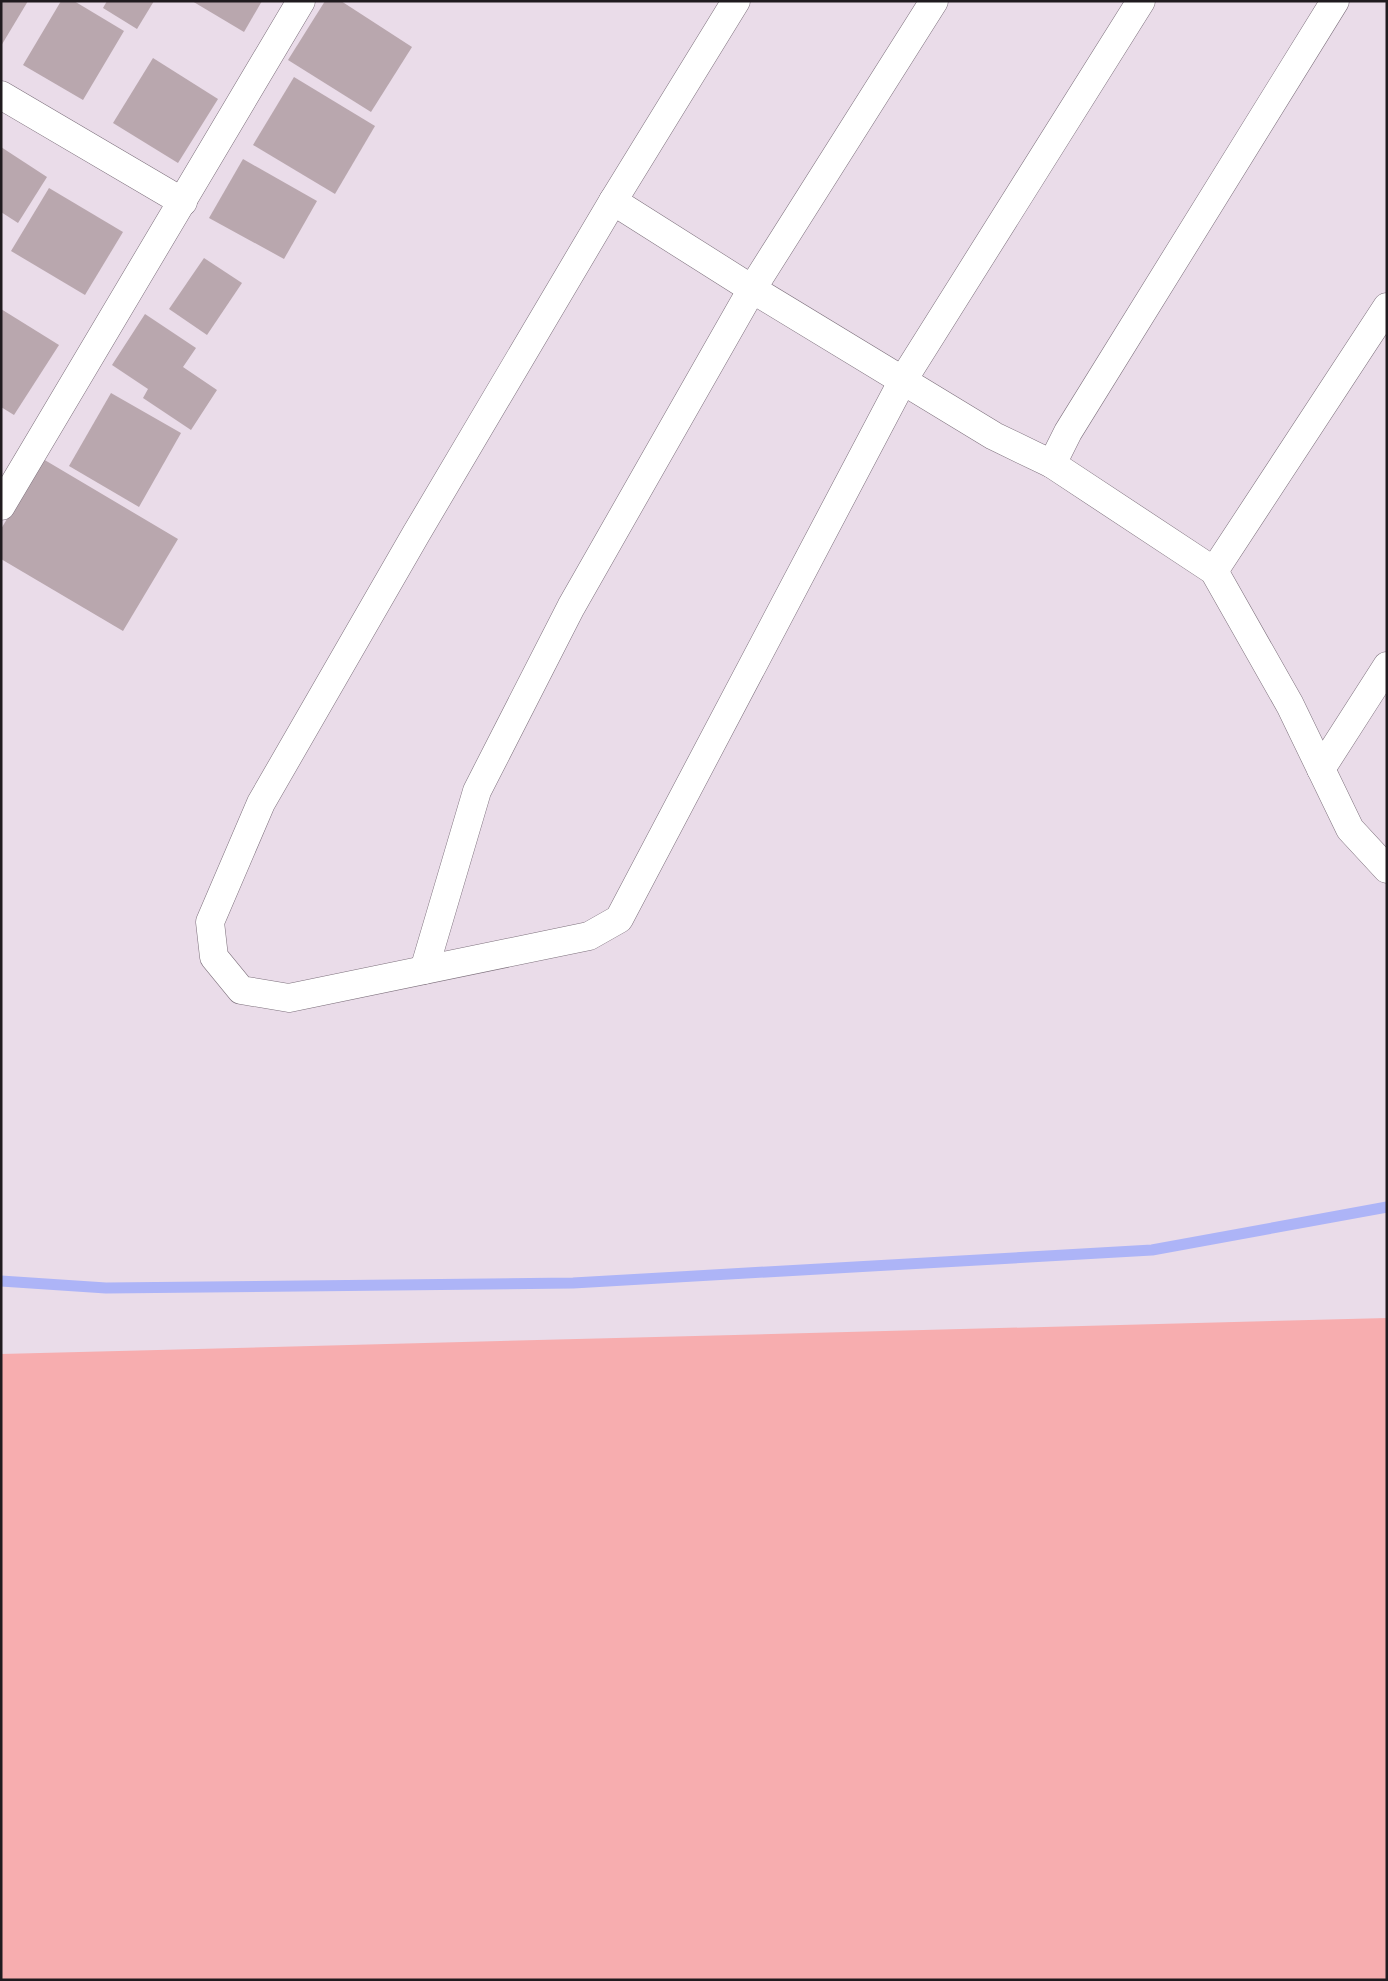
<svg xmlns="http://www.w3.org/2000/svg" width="1388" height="1981" viewBox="0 0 1388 1981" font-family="Lora,serif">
<rect width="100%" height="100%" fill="#eadce9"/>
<path fill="#f7adaf" d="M1387,1318v662h-1386v-626z"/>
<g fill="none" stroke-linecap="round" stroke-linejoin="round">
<path stroke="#adb4f7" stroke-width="11" d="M1,1281l105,7 467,-5 579,-33 235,-43"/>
</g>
<g fill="#b9a7ae">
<path d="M1,1h27l-27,45z"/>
<path d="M61,1h13l50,30 -41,69 -60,-35z"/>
<path d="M107,1h47l-17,28 -34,-21z"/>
<path d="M192,1h70l-18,31z"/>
<path d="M325,1h16l71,46 -41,65 -83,-52z"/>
<path d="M153,58l65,41 -40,64 -65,-40z"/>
<path d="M294,77l81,49 -40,68 -82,-49z"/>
<path d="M1,147l46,30 -29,46 -17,-11z"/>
<path d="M243,159l74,42 -33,58 -75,-41z"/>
<path d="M49,188l74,44 -38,63 -74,-44z"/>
<path d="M204,258l38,25 -35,52 -38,-26z"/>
<path d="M1,309l58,36 -45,70 -13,-8z"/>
<path d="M145,314l51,34 -13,19 34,23 -26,40 -48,-32 5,-9 -36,-24z"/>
<path d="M111,393l70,40 -42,74 -70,-41z"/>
<path d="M43,459l135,80 -55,92 -122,-72v-30z"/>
</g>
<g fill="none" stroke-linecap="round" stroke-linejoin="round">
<defs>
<g id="street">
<path d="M736,1l-123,200 -197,333 -155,269 -51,119 4,35 27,33 48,8 300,-62 30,-17 284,-539 238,-379"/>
<path d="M1,95l182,107"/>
<path d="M613,201l139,88 242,147 58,28 16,-32 267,-431"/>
<path d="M1052,464l162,107 76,134 60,124 37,40"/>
<path d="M1,506l300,-505"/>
<path d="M1214,571l173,-264"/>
<path d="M1321,769l66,-103"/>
<path d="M424,970l53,-179 94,-184 181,-318 182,-288"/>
</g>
</defs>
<use href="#street" stroke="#7d707c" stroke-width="29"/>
<use href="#street" stroke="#fff" stroke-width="28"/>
</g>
<rect width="1388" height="1981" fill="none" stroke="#201b1f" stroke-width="5"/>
</svg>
